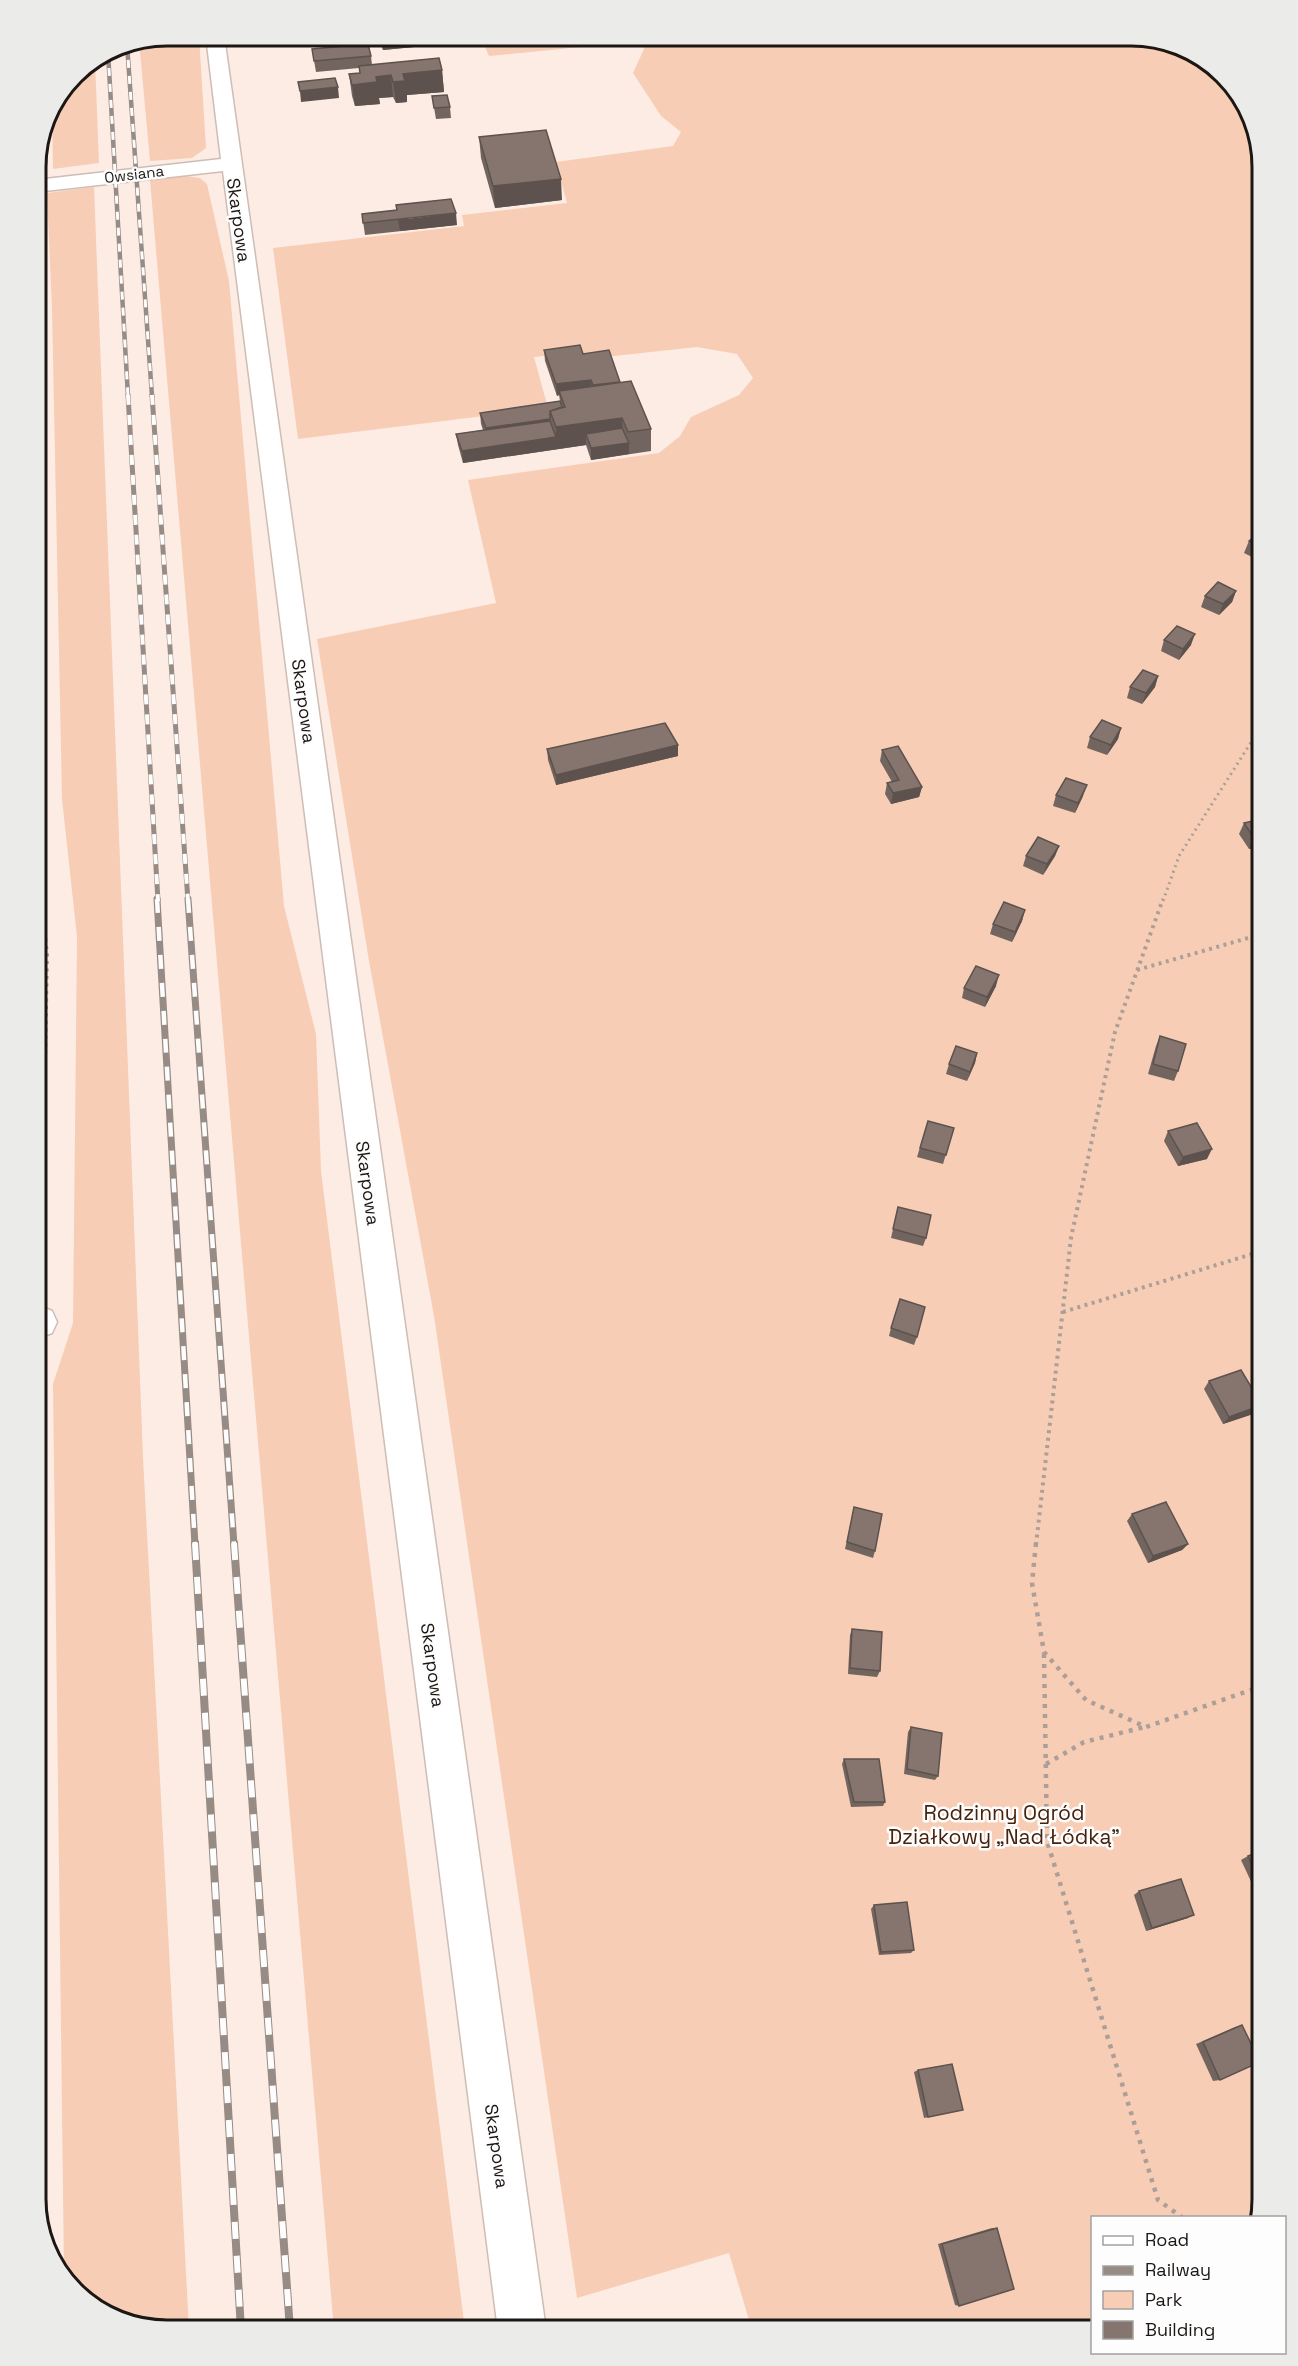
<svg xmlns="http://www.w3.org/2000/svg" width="1298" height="2366" viewBox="0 0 1298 2366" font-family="'Space Grotesk',sans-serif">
<rect width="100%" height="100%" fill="#fdece3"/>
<g fill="#f8cdb6">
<path d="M167,36h32l7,112 -14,10 -42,3 -11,-120z"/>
<path d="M480,36h660l70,27 42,54 10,50v2032l-6,18 -164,1v112h-340l-23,-77 -152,45 -143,-982 -65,-355 -52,-322 179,-36 -28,-123 191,-27 21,-17 11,-19 48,-22 14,-17 -16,-24 -40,-7 -110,12 -5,-7 -48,5 14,51 -250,31 -25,-191 191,-22 -2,-11 105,-12 -11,-41 117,-16 8,-14 -20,-16 -28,-43 11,-24 -3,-8 -152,15z"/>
<path d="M95,61l4,102 -46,6 -1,-61 23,-34z"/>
<path d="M185,176l15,2 7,6 22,97 55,625 32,128 5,137 144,1159h-131l-184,-2150z"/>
<path d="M94,187l49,1270 46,873h-30l-65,-22 -30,-36 -11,-888 20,-61 4,-386 -15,-138 -10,-490 -5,-116z"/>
</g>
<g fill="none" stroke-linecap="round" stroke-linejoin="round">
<defs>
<g id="street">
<path d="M206,36h18l322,2294h-48l-275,-2159 -187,21v-12l185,-21z"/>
<path d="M40,1306l12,5 5,11 -5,11 -16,6v-32z"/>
</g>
</defs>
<use href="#street" stroke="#cebdb5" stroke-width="3"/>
<g stroke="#ac9f98" stroke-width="3" stroke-dasharray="2 4" stroke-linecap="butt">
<path d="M36,846l6,55"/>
<path d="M1163,901l16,-45 83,-131"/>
</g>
<g stroke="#ac9f98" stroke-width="4" stroke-dasharray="3 4.5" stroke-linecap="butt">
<path d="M1137,970l125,-36"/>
<path d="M41,1279l6,-325 -6,-55"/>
<path d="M1063,1312l199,-61"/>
<path d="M40,1364l1,181"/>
<path d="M1036,1545l35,-307 44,-206 48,-133"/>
</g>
<g stroke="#ac9f98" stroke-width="4.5" stroke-dasharray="4 6" stroke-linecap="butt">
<path d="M41,1543l2,690"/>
<path d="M1036,1543l-4,40 12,69 42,48 60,27 116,-41"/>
<path d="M1044,1654l3,187 111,359 25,18"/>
<path d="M1046,1764l38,-22 61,-15"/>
</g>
<use href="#street" fill="#fff" fill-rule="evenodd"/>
<defs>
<g id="rail-far3">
<path d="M127,44l25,352"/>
<path d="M108,52l20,344"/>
</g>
<g id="rail-far2">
<path d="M128,395l30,506"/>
<path d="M152,395l36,506"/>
</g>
<g id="rail-far1">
<path d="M157,899l38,646"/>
<path d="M188,899l46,646"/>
</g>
<g id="rail">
<path d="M195,1543l46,787"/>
<path d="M234,1543l56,787"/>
</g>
</defs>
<use href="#rail-far3" stroke="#978b85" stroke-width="4.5"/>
<use href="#rail-far2" stroke="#978b85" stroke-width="5"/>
<use href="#rail-far1" stroke="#978b85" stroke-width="7"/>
<use href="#rail" stroke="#978b85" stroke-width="8"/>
<use href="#rail-far3" stroke="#fdfdfd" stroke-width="3" stroke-dasharray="8" stroke-linecap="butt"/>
<use href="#rail-far2" stroke="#fdfdfd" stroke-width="4" stroke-dasharray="10" stroke-linecap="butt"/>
<use href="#rail-far1" stroke="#fdfdfd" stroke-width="4.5" stroke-dasharray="14" stroke-linecap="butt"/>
<use href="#rail" stroke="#fdfdfd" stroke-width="6" stroke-dasharray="17" stroke-linecap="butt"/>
</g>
<g fill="#72655f">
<path d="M364,36h112v5l-93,9 -3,-8 -13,2z"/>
<path d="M312,49l59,7 1,9 70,5 2,22 -37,3v7l-11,1 -3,-6 -14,1 1,6 -25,2 -3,-10 -3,-22 11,-1 -1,-5 -43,4z"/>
<path d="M432,96l18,11 1,11 -15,1z"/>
<path d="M479,137l83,63 -67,8 -14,-50z"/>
<path d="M362,214l95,11 -92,10z"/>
<path d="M544,350l39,4 37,29 31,46v22l-60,9 -5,-15 -123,18 -5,-18 -2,-11 27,-4 -2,-6 -1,-11 80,-12 -1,-6 -2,1 -12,-35z"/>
<path d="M1262,530v32l-18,-9 5,-12z"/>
<path d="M1236,591l-4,11 -13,13 -18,-8 4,-11z"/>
<path d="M1164,640l27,5 -12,15 -18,-9z"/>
<path d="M1158,676l-3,11 -13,17 -15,-6 3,-11z"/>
<path d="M1121,728l-3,11 -11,16 -20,-7 3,-11z"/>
<path d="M678,745v11l-122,29 -8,-25 -1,-11z"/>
<path d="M882,750l40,37 -3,10 -28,7 -6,-10 2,-11 5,-1 -12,-21z"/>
<path d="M1056,795l27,1 -8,17 -22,-7z"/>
<path d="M1244,823l18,23 -13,3 -10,-15z"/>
<path d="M1059,846l-4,10 -12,19 -20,-9 3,-10z"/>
<path d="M1025,910l-3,11 -10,21 -22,-8 3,-10z"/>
<path d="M996,986l-11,21 -23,-9 2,-10z"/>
<path d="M1262,1015v27l-11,-16 5,-10z"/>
<path d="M1160,1036l18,35 -4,10 -26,-7 8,-28z"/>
<path d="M977,1053l-2,10 -8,18 -21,-7 3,-10z"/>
<path d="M928,1121l26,7 -11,36 -26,-7z"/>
<path d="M1168,1131l39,28 -29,7 -14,-25z"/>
<path d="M898,1207l28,31 -3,8 -32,-8z"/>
<path d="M891,1328l26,9 -3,8 -25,-9z"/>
<path d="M1209,1381l47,32 -33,11 -19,-35z"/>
<path d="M854,1507l21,44 -2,7 -28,-9z"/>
<path d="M1132,1514l56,30 -6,6 -34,13 -21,-42z"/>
<path d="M852,1629l28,42 -3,6 -29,-3 2,-39z"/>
<path d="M911,1727l27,49 -3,4 -31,-6 4,-42z"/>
<path d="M844,1759l41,43 -2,4 -32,1 -9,-43z"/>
<path d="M1262,1851v54l-21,-45 7,-4z"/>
<path d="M1139,1891l49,27 -42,13 -12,-36z"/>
<path d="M874,1905l40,45 -3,3 -32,2 -8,-46z"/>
<path d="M1242,2025l-22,55 -7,1 -17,-37 39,-17z"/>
<path d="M918,2070l45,40 -39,8 -10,-46z"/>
<path d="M992,2228h5l-38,78 -4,-1 -17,-61z"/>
</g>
<g fill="#5d524d">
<path d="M366,36h13l1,6 -13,2z"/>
<path d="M414,36h62v5l-93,9 -2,-11z"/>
<path d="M442,70l2,22 -37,3v7l-11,1 -3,-21 10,-8z"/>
<path d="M391,75l2,22 -14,1 1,6 -25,2 -3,-21 24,-8z"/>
<path d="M338,87l1,11 -38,4 -1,-11z"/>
<path d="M561,179l1,21 -67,8 -2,-22z"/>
<path d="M456,213l1,12 -57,6 -2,-11z"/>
<path d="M591,380l1,11h-33v4l-2,1 -1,-12z"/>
<path d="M622,418l1,21 -37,-5v11l-123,18 -1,-12 94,-14v-10z"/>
<path d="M550,419l1,12 -64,9 -1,-12z"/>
<path d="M629,443v11l-38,6v-12z"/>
<path d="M1236,591l-4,11 -13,13 4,-11z"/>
<path d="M1195,634l-4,11 -12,15 4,-11z"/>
<path d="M1158,676l-3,11 -13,17 4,-11z"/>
<path d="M1121,728l-3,11 -11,16 4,-10z"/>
<path d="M678,745v11l-122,29v-10z"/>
<path d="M1087,785l-4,11 -8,17 3,-10z"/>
<path d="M922,787l-3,10 -28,7 2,-11z"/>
<path d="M1262,836v10l-13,3 5,-11z"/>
<path d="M1059,846l-4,10 -12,19 4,-11z"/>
<path d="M1025,910l-3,11 -10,21 3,-10z"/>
<path d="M999,975l-3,11 -11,21 2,-10z"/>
<path d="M977,1053l-2,10 -8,18 3,-9z"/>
<path d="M1212,1149l-5,10 -29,7 5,-9z"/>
<path d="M1262,1405l-6,8 -33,11 6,-7z"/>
<path d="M1188,1544l-6,6 -34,13 5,-7z"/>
<path d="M1194,1915l-6,3 -42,13 6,-3z"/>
</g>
<g fill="#85756e" stroke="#5d524d" stroke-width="1.5">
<path d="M380,36h34l-33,3z"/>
<path d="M368,44l3,12 -57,5 -2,-12z"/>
<path d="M439,58l3,12 -39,4 2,7 -12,1 -2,-7 -15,2 1,5 -25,3 -3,-11 11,-1 -1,-7z"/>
<path d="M335,78l3,9 -38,4 -2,-9z"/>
<path d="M447,95l3,12 -16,1 -2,-12z"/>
<path d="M546,130l15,49 -68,7 -14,-49z"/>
<path d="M451,199l5,14 -93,10 -1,-9 35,-4 -1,-5z"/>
<path d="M580,345l3,9 26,-4 11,32 -27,3 -2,-5 -35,4 -12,-34z"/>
<path d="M631,381l20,48 -23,3 -6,-14 -66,9 -6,-16 15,-4 -6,-16z"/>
<path d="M560,401l2,6 -12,4v8l-64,9 -6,-15z"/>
<path d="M550,421l6,16 -94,14 -6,-17z"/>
<path d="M622,428l7,15 -38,5 -5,-14z"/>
<path d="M1262,530v18l-13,-7z"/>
<path d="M1218,582l18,9 -13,13 -18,-8z"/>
<path d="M1177,626l18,8 -12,15 -19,-9z"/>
<path d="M1143,670l15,6 -12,17 -16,-6z"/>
<path d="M1102,720l19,8 -10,17 -21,-8z"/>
<path d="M665,723l13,22 -122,30 -9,-26z"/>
<path d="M898,746l24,41 -29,6 -6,-10 12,-3 -17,-30z"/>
<path d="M1066,778l21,7 -9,18 -22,-8z"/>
<path d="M1262,819v17l-8,2 -10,-15z"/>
<path d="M1038,837l21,9 -12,18 -21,-8z"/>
<path d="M1004,902l21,8 -10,22 -22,-8z"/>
<path d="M976,966l23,9 -12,22 -23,-9z"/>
<path d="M1262,1015v10l-6,-9z"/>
<path d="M1160,1036l26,8 -8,27 -25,-7z"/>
<path d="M956,1046l21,7 -7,19 -21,-8z"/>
<path d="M928,1121l26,7 -8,27 -26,-7z"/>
<path d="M1197,1123l15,26 -29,8 -15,-26z"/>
<path d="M898,1207l33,8 -5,23 -33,-9z"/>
<path d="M900,1299l25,8 -8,30 -26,-9z"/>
<path d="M1241,1370l21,35 -33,12 -20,-36z"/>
<path d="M1166,1502l22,42 -35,12 -21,-42z"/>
<path d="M854,1507l28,7 -7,37 -28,-9z"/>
<path d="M852,1629l30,3 -2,39 -30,-3z"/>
<path d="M911,1727l31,6 -4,43 -31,-7z"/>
<path d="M844,1759h35l6,43h-31z"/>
<path d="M1262,1851v35l-14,-30z"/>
<path d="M1181,1879l13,36 -42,13 -13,-37z"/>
<path d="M907,1902l7,48 -33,2 -7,-47z"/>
<path d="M1242,2025l18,37 -40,18 -17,-38z"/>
<path d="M952,2064l11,46 -35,7 -10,-47z"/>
<path d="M997,2228l17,61 -55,17 -17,-62z"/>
</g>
<g text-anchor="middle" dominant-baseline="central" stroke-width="5" stroke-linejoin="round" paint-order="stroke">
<g font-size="15" fill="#1d1714" stroke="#fdfdfd">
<text transform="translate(134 174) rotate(-7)">Owsiana</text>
</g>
<g font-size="18" fill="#1d1714" stroke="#fdfdfd">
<text transform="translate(239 220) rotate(82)">Skarpowa</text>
<text transform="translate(304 701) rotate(82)">Skarpowa</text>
<text transform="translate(368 1183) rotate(82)">Skarpowa</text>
<text transform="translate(433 1665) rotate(82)">Skarpowa</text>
<text transform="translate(497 2146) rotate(82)">Skarpowa</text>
</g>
<g font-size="21" fill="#45220d" stroke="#fdfdfd">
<text x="1004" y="1812">Rodzinny Ogród<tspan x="1004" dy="24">Działkowy „Nad Łódką”</tspan></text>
</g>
</g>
<path d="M0 0H1298V2366H0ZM167 46H1131A121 121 0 0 1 1252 167V2199A121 121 0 0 1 1131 2320H167A121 121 0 0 1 46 2199V167A121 121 0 0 1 167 46Z" fill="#ebebea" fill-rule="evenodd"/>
<path fill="none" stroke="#1d1714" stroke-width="3" d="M167 46H1131A121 121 0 0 1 1252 167V2199A121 121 0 0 1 1131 2320H167A121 121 0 0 1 46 2199V167A121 121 0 0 1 167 46Z"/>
<rect x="1091" y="2216" width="195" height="138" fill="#fdfdfd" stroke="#a3a1a0" stroke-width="1.5"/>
<rect x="1103" y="2236" width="30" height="9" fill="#ffffff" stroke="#a3a1a0" stroke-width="1.5"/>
<text x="1145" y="2246" font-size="18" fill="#1d1714">Road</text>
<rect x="1103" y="2266" width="30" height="9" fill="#978b85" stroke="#a3a1a0" stroke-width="1.5"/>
<text x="1145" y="2276" font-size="18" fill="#1d1714">Railway</text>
<rect x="1103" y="2291" width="30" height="18" fill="#f8cdb6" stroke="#a3a1a0" stroke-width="1.5"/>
<text x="1145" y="2306" font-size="18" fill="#1d1714">Park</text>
<rect x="1103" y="2321" width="30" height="18" fill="#85756e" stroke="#a3a1a0" stroke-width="1.5"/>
<text x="1145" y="2336" font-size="18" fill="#1d1714">Building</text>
</svg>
